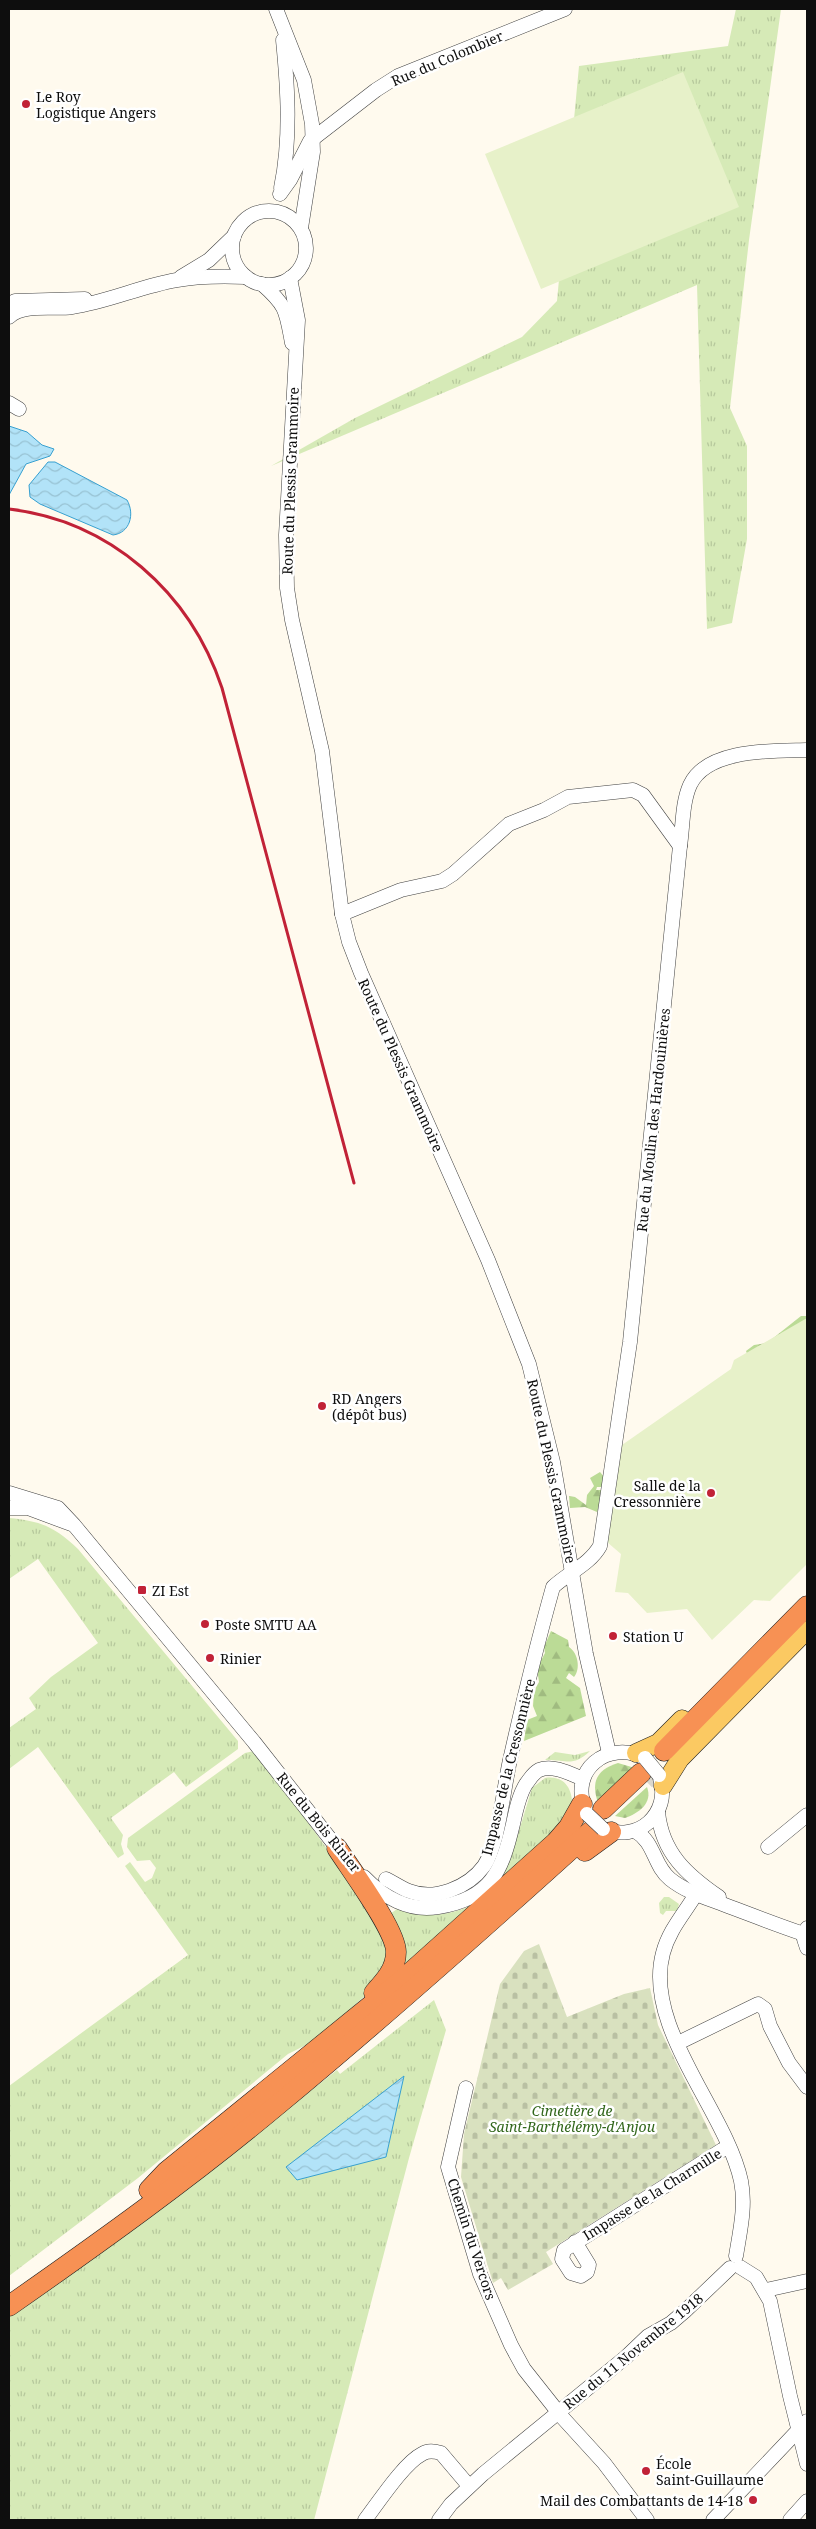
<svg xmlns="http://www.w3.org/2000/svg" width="816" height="2529" viewBox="0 0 816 2529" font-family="'Noto Serif',serif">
<defs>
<pattern id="grass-tufts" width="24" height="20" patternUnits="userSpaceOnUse" patternTransform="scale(1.25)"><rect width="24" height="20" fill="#d6eab7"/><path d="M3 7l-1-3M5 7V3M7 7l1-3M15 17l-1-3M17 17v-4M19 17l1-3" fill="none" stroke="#b6c89c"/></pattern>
<pattern id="forest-firs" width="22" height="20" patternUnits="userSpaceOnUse" patternTransform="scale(1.25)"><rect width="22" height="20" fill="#bbdb96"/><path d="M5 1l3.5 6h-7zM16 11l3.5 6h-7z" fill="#a0bb80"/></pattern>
<pattern id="cemetery-stones" width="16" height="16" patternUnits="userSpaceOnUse" patternTransform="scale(1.25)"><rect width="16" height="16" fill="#d9e1bf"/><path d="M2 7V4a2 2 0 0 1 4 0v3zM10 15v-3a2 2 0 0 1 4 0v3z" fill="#b9c0a3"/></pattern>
<pattern id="water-waves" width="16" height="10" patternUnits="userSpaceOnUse" patternTransform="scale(1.25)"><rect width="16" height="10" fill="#b2e3f8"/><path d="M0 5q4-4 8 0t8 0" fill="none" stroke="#98c2d3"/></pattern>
</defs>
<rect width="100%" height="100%" fill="#fffaee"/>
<g fill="url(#grass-tufts)">
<path d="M736,9h45l-32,231 -19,168 17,38v93l-15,84 -25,6 -10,-344 -426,181 84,-48 167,-81 35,-36 22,-235 149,-20z"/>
<path d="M9,1518c32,3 46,9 69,31l160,192v8l-52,38 -12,-15 -63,46 12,17 -2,9 3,10 -6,4 -80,-111 -29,22v-41l27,-19 -7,-11 22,-21 47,-34 -60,-84 -29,20z"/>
<path d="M254,1751l7,6 120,167 9,35 -20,32 -27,25 -33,27 -22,11 -150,124 -129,98v-190l179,-131 -63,-89 5,-4 15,20 7,-4 4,-10 -6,-8 -13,1 -10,-14 1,-9 117,-85z"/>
<path d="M590,1751c-18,17 -24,8 -45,9l10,-8 20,3z"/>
<path d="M545,1778c26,-4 31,22 25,41l-69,59 11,-24 20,-66z"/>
<path d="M664,1897h5l10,7 -2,7h-11l-3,4 -3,-2 -1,-10z"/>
<path d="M470,1906l-73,70 -7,-62 7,-5c25,8 49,8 73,-3z"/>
<path d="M434,2000l12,30 -37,128 -95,362h-305v-205l192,-138 136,-107 3,4z"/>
</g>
<g fill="url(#forest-firs)">
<path d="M801,1316h6v22l-58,21 -3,-8 8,-6 13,-2z"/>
<path d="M600,1472l6,7 -3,8h-6l-1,3h6l1,5 -6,17 -12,-5 -15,1 -1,-12 6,1 11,8 1,-10 7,-9 -4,-8z"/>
<path d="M551,1631l17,9 1,7c9,6 12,22 5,30l-5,-4 -3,5 14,10 6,28 -62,25 3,-21 10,-4 -4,-10 1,-15 5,-9 -2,-14 8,-15 -1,-6z"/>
<path d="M618,1763l17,5 -37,35c-7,-21 -2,-33 20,-40z"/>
<path d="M647,1787c6,16 -8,26 -22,31l-10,-2z"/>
</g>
<path fill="url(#cemetery-stones)" d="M539,1944l28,73 57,-23 26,-6 8,37 58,120 -170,107 7,12 -45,26 -7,-12 -8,5 -32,-106 3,-43 36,-150 24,-33z"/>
<g fill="#e7f1c9">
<path d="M683,72l56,135 -198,82 -56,-135z"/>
<path d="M807,1318v246l-37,37 -16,-1 -42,40 -25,-31 -40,4 -19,-20 -13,-1 6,-38 -14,-12 15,-97 109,-76 3,-9z"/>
</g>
<g fill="url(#water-waves)" stroke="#37a0d0">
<path d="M9,426l18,6 15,13 12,4 -4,7 -24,8 -17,31z"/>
<path d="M48,462h7l72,38c8,14 3,33 -14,35l-73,-31 -10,-7 -1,-12z"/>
<path d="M404,2076l-18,81 -89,23 -11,-13z"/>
</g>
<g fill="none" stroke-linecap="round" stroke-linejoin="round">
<path stroke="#dbd7cc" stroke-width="20" stroke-dasharray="20 10" stroke-linecap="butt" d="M645,1780l23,-22"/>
<defs>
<g id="minor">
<path d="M276,9l28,71 8,44 1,28 -12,76"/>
<path d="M281,188c10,-49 7,-98 2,-148"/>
<path d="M280,194l10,-14 20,-39 66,-51 22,-14 167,-67"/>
<circle cx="269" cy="248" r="37"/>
<path d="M181,277l28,-17 25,-24"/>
<path d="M290,278l8,42 -12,215 1,53 5,32 30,131 20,163 7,28 12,31 127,287 41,104 24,98 33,192 23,99"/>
<path d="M262,284c25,22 24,27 30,59"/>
<path d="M9,304l6,-3 70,-2"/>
<path d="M9,317c14,-14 45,-7 63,-10 36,-5 69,-21 105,-27 23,-4 46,-4 69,-3"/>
<path d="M9,403l10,6"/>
<path d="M342,914l59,-24 41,-9 11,-7 56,-50 35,-14 24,-13 65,-7 10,5 37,51"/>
<path d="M9,1493l49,15 16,17 180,217 88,112"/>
<path d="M9,1508h19l43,16"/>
<path d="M586,1811c-18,-40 21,-72 59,-53"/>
<path d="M658,1812c4,41 29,63 61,85"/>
<path d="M603,1829c35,14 68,-15 57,-51"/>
<path d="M635,1831c20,11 18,34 35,48 16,13 37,19 55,26 27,10 52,20 79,29"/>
<path d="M768,1847l39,-32"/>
<path d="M364,1877c19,20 45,35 74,30 53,-8 64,-36 75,-83 3,-14 6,-29 13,-40 4,-5 7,-11 13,-14 14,-6 32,4 44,9"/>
<path d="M386,1879c8,4 15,9 23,12 25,10 59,-3 75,-25 14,-20 20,-80 26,-106 13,-58 27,-116 43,-173 15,-14 37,-23 47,-41l30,-204 50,-496c3,-20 2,-43 10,-61 17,-37 84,-34 117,-35"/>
<path d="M696,1894c-12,20 -27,36 -33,59 -20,74 63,158 78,228 5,25 -1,50 -5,75"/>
<path d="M807,1928l-3,11 3,9"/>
<path d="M678,2043l80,-39 7,5 5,17 19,37 18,24"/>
<path d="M466,2088l-18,79 32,107 31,71 13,24 38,48 42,46 43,57"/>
<path d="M575,2242l14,23 -2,7 -6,4 -10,-3 -9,-14 2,-9 158,-100 7,-3"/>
<path d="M740,2267l16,10 14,24 20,95 17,68"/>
<path d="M766,2290l41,-9"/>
<path d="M365,2520c13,-17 39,-57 57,-66 6,-4 12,-3 19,-1l28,33"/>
<path d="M439,2520l12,-16 32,-30 143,-117 22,-21 23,-13 14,-12 45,-43"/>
<path d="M713,2520l94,-99"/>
<path d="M790,2520l17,-19"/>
</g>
<g id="major">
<path d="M636,1753l22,-10 24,-24"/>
<path d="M663,1786l17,-27 127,-129"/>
</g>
<g id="highway">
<path d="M664,1751l143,-145"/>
<path d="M603,1809l38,-36"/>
<path d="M337,1848c14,22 59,82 59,104 0,17 -11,29 -22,41"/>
<path d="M585,1851l26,-19"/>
<path d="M149,2190l17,-18 235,-191 155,-139 13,-15 13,-23"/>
<path d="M9,2306c90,-63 181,-128 266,-199 108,-89 212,-182 316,-276"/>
</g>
</defs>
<use href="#minor" stroke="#414141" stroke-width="15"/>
<use href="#major" stroke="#1f1f1f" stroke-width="19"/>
<use href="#highway" stroke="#1f1f1f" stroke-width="21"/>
<use href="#minor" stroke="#fff" stroke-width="14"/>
<use href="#major" stroke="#fbc962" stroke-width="18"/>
<use href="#highway" stroke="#f79154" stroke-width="20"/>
<path stroke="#c12237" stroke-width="3" d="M9,509c101,12 181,83 213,179l132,495"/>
<defs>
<g id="minor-bridge">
<path d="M645,1758l14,17"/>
<path d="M587,1814l16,15"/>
</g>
</defs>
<use href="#minor-bridge" stroke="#414141" stroke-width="15" stroke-linecap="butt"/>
<use href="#minor-bridge" stroke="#fff" stroke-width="14"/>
</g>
<g fill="#c12237" stroke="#fff" stroke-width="2">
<circle cx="26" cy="104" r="5"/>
<circle cx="322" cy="1406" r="5"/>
<circle cx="711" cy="1493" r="5"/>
<rect x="137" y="1585" width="10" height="10" rx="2.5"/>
<circle cx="205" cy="1624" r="5"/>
<circle cx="613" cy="1636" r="5"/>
<circle cx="210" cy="1658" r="5"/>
<circle cx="646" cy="2471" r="5"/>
<circle cx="753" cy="2500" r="5"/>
</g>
<g text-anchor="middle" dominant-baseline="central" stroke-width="5" stroke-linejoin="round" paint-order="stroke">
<g font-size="14" fill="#0e0e0e" stroke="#fff">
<text transform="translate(447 58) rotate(-23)">Rue du Colombier</text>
<text transform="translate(290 481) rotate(-88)">Route du Plessis Grammoire</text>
<text transform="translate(401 1065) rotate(66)">Route du Plessis Grammoire</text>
<text transform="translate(653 1120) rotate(-84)">Rue du Moulin des Hardouinières</text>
<text transform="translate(552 1471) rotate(78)">Route du Plessis Grammoire</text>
<text transform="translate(508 1767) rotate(-76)">Impasse de la Cressonnière</text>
<text transform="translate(319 1822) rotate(51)">Rue du Bois Rinier</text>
<text transform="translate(652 2194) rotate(-32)">Impasse de la Charmille</text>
<text transform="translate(472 2239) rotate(72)">Chemin du Vercors</text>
<text transform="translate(633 2351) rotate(-39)">Rue du 11 Novembre 1918</text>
</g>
<g font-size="14" fill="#0e0e0e" stroke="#fff" text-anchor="start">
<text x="36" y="96">Le Roy<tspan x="36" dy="16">Logistique Angers</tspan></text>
<text x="332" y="1398">RD Angers<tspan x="332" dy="16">(dépôt bus)</tspan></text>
<text x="701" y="1485" text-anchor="end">Salle de la<tspan x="701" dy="16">Cressonnière</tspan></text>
<text x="152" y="1590">ZI Est</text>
<text x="215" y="1624">Poste SMTU AA</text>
<text x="623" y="1636">Station U</text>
<text x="220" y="1658">Rinier</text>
<text x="656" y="2463">École<tspan x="656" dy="16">Saint-Guillaume</tspan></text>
<text x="743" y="2500" text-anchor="end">Mail des Combattants de 14-18</text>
</g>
<g font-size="14" font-style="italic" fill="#32671c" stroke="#fff">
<text x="572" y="2110">Cimetière de<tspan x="572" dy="16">Saint-Barthélémy-d'Anjou</tspan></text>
</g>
</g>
<rect width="816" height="2529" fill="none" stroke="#0e0e0e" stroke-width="20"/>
</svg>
